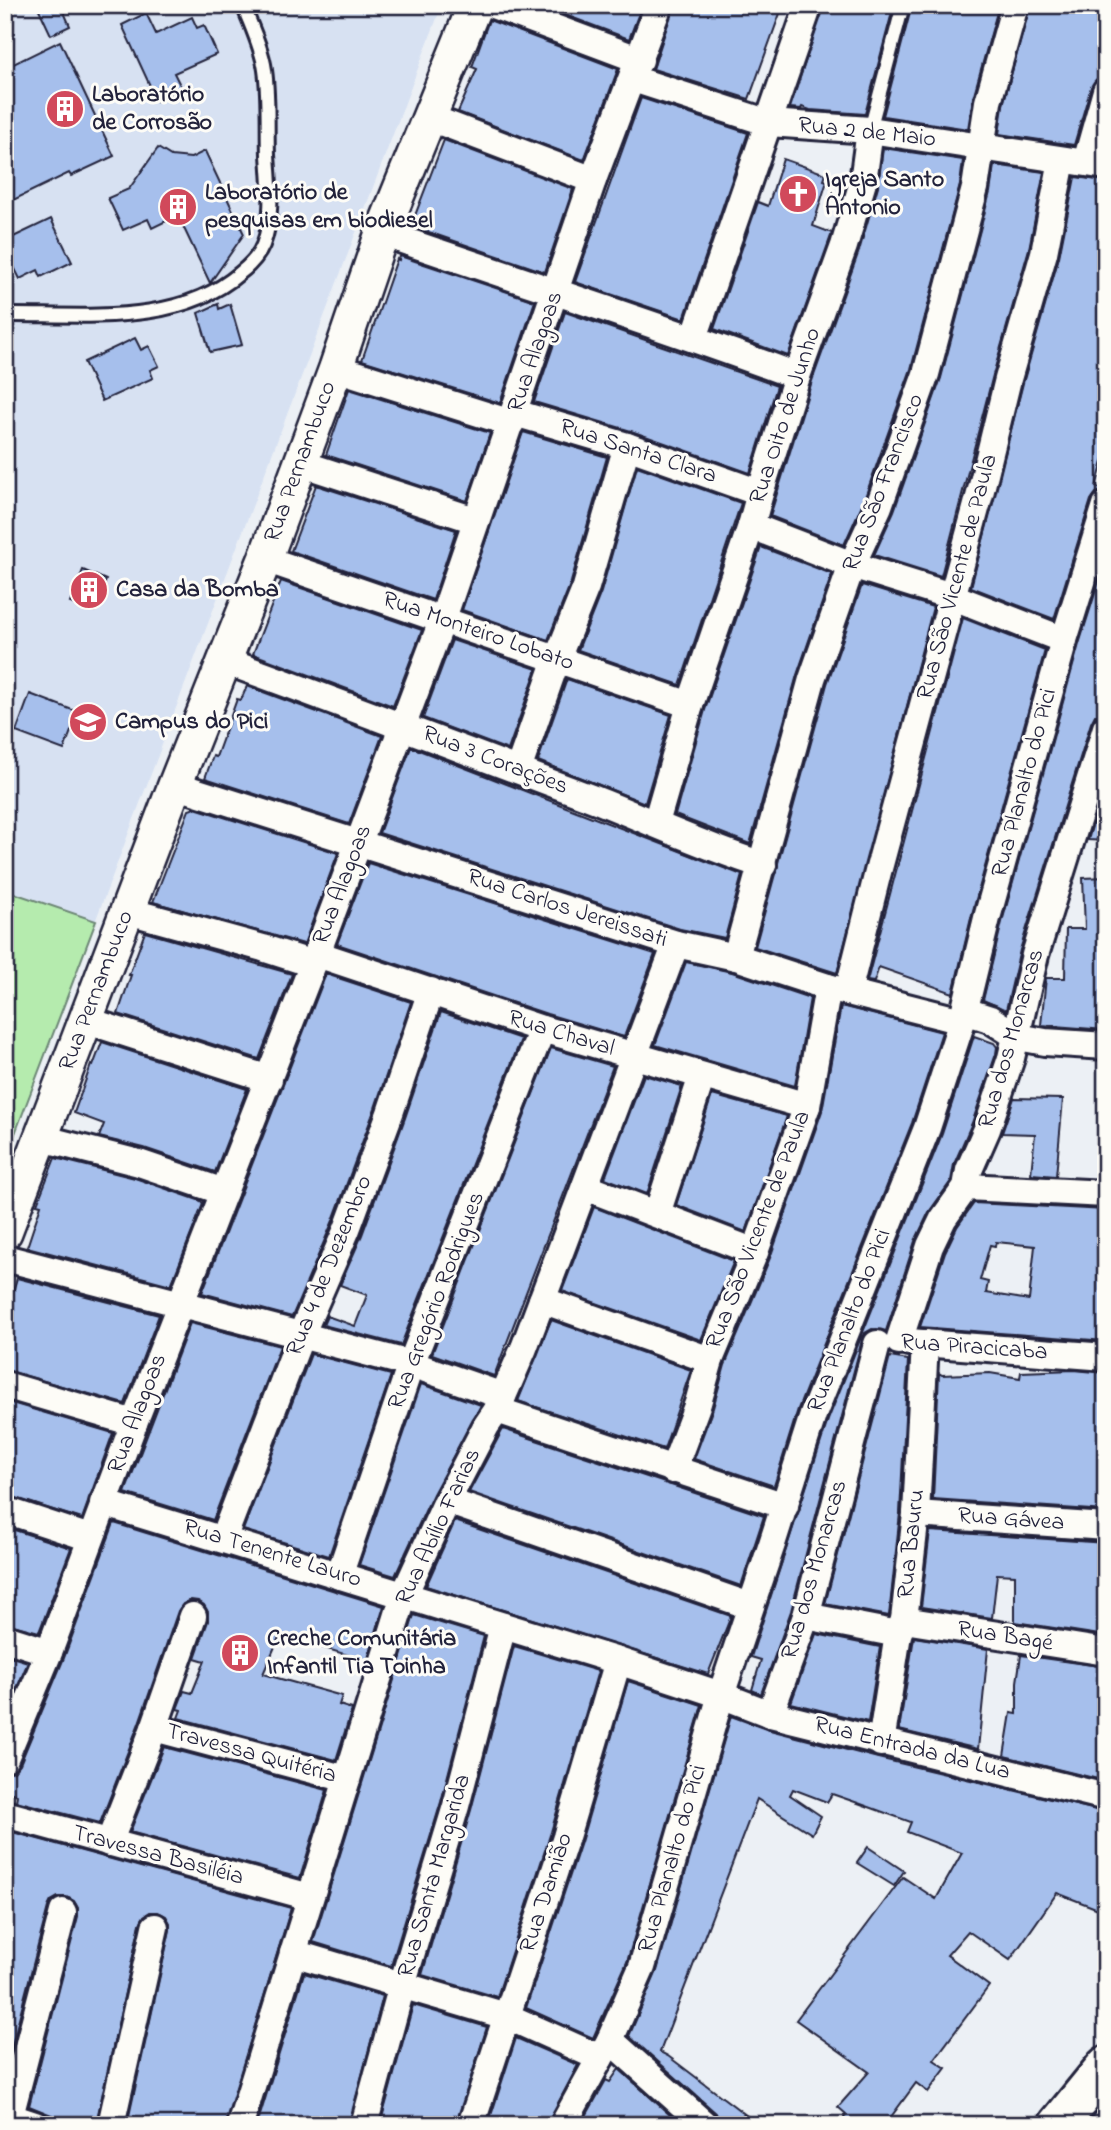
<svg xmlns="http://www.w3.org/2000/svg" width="1111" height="2130" viewBox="0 0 1111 2130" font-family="'Indie Flower',sans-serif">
<rect width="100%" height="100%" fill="#ecf0f5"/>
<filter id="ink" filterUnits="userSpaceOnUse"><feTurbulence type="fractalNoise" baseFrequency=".0143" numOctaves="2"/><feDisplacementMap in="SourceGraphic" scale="14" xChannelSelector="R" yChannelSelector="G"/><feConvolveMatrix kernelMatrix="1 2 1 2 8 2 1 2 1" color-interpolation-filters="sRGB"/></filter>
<g filter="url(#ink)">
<path fill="#d7e1f2" d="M5,5h437l-437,1155z"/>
<path fill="#b5ebae" stroke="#6c8674" stroke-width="2" d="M5,890l91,31 -91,239z"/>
<g fill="#a6bfec" stroke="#22223b" stroke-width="2" fill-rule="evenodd">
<path d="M37,5h24l9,21 -19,9z"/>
<path d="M539,5h103l-13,34z"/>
<path d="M674,5h109l-34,94 -96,-30z"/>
<path d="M824,5h70l-29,109 -55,-4 -8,-3 -1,2 -11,-1z"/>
<path d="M912,5h87l-26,93 -5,31 -85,-13z"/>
<path d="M1030,5h76v49l-7,23 -8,10 -17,58 -75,-11 4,-29z"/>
<path d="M146,13l10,21 36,-17 5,11 7,-3 13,29 -43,19 8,16 -25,12 -35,-76z"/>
<path d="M489,20l129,49 -34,91 -126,-48 19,-43 -5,-2z"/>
<path d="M60,41l54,115 -43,20 -2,-3 -64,31v-136z"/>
<path d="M641,98l107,35 -64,186 -109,-37z"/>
<path d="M444,140l129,49 -28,83 -134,-46z"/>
<path d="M158,148l13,8 20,2 14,-7 39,83 -34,49 -29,-61 -15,-1 -14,7 -4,-9 -25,11 -15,-32 21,-9z"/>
<path d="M883,148l80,12 -3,25 -49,184 -47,131 -20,45 -74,-29 42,-135 47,-130 19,-65z"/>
<path d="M783,159l43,15 -2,6 3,1 -14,45 19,7 -44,123 -74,-27 44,-127 10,4z"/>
<path d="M994,165l50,7 -15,77 -36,126 -52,201 -67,-21 20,-44 47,-133 49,-186z"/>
<path d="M1075,177l31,4v270l-10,36 10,3 -10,3 -5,7 -37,119 -83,-32 52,-204 36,-126z"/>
<path d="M51,219l21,43 -31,15 -3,-7 -18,9 -15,-30v-8z"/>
<path d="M400,256l135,45 -35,102 -138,-43 35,-101 2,1z"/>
<path d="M218,304l1,5 11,-5 12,41 -32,7 -12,-39z"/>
<path d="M565,312l212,74 -27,87 -119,-42 -97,-29z"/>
<path d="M135,338l6,12 8,-4 10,20 -9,4 3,8 -51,23 -18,-39z"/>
<path d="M349,389l141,44 -23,68 -141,-46z"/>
<path d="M523,432l84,25 -36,125 -23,58 -86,-30z"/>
<path d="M637,466l104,37 -61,182 -102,-35 23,-58z"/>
<path d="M316,485l140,45 -23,70 -142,-49z"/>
<path d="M761,547l71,27 -35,101 -47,169 -75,-29 30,-105z"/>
<path d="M1106,559v133l-7,23h-4l-4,8 -71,227 -14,60 -23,-10 19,-78 77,-278z"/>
<path d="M83,570l23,10 -12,31 -24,-8z"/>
<path d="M281,581l141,49 -29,76 -140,-52z"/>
<path d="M862,585l71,22 -96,366 -82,-26 72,-263z"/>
<path d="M963,618l82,32 -73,264 -19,79 -74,-26 -5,15 -7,-1z"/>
<path d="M452,640l85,29 -29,81 -85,-32z"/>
<path d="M567,679l104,36 -26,88 -107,-42z"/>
<path d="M247,686l135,50 -33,88 -144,-46 8,-22 3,1 21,-58 4,1z"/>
<path d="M30,694l48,18 -14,38 -48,-18z"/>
<path d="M411,747l331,128 -17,63 -45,-9 -301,-96z"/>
<path d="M1105,783l1,58 -18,-1z"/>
<path d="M195,808l143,45 -34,91 -151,-42 36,-92z"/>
<path d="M368,863l287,91 -31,83 -77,-23 -210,-70z"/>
<path d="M1106,877v153l-65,-5 5,-47h19l1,-49h19l-2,-51z"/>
<path d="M145,932l147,42 -33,85 -141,-45 13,-39h-2z"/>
<path d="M686,962l46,10 78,26 -15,88 -140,-41z"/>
<path d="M326,974l85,28 -36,106 -43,115 -40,94 -90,-24z"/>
<path d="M841,1006l101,26 -30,91 -114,286 -24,77 -80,-27 19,-51 12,-43 45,-107 52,-147z"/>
<path d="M441,1012l80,27 -120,306 -78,-20 4,-9 28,10 12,-31 -27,-10 22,-50 43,-117z"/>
<path d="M974,1036l20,7 3,4 -1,7 -24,69 -18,41 -3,17 -22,31 -14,29 -29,90 -14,-2 -7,4 -3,7 -71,271 -30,83 -9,-4 9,-30 -10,-3 77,-237 114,-286z"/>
<path d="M102,1042l145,47 -32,83 -71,-24 -45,-11 5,-13 -30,-11 17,-48 2,1z"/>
<path d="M551,1048l62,18 -119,310 -62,-22z"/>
<path d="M644,1075l38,11 -35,108 -42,-16z"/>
<path d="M712,1095l75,21 -41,116 -70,-27z"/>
<path d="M1014,1098l49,1 -7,77 -25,-2 4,-40 -33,-1z"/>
<path d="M55,1158l80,20 66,23 2,3 -32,81 -144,-38 14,-42 -4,-1z"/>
<path d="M974,1203l132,7v131l-186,-14 25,-75 12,-25zM996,1242l39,4 -6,54 -43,-7 2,-11 -8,-2 10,-35 5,1z"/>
<path d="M594,1207l140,54 -33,79 -139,-49z"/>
<path d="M17,1278l142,37 -34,89 -120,-34v-74l6,2z"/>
<path d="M551,1320l140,50 -27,79 -146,-48z"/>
<path d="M190,1323l90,23 -67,174 -88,-27z"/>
<path d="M311,1354l80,21 -62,181 -86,-26z"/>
<path d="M890,1357l18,3 -8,153 -11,103 -64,-12z"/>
<path d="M1074,1370l32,3v138l-173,-12 6,-126 3,2 48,-2 30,5 1,-6z"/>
<path d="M421,1384l60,21 -48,89 -38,82 -36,-11z"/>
<path d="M5,1401l108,32 -31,86 -77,-24z"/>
<path d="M503,1429l261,87 -23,70 -272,-94z"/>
<path d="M455,1521l276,95 -23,58 -282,-88z"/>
<path d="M114,1523l270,83 -17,56 -12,-2 -8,-3 1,-2 -68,-20 -17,39 79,22 -3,9 13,4 -16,51 -158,-42 3,-8 -4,-1 7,-18 8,2 13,-32 -10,-3 13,-37v-9l-4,-7 -6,-4 -7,-1 -8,4 -5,7 -39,112 -39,100 -84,-22 1,-6 -12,-5v-17l9,-2 6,-7 44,-106z"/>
<path d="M5,1527l66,21 -32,84 -34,-9z"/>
<path d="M930,1531l176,12v93l-91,-14v-47l-18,-1 -5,44 -71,-11z"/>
<path d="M414,1615l70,21 -43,166 -50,164 -78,-24z"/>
<path d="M816,1634l64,13 -12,75 -77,-19z"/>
<path d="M914,1637l74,12 -10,100 -79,-19z"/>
<path d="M514,1646l84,25 -47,161 -54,165 -75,-22 49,-165z"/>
<path d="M5,1655l23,7 -23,54z"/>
<path d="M1021,1655l85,12v114l-102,-25 7,-43 6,1v-32z"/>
<path d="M628,1681l74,24 -75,257 -34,76 -67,-30 55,-166z"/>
<path d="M731,1716l35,13 112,29 227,54 -5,13 6,3v84l-49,-19 -47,67 -42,-29 -21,24 42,31 -55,74 12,8 -18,24 -12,-9 -31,42h-33l-8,-7 2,-4 -8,-7 31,-35 -73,-52 107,-143 33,22 26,-46 -55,-21 4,-10 -53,-19 -26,-9 -5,8 -34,-13 -3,6 31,21 -9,18 -55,-35 -97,253 8,4 91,69h-39l-4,-12 -87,-77 28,-65z"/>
<path d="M164,1747l163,43 -27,88 -170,-46z"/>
<path d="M5,1830l286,78 -66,217h-98l43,-195v-7l-4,-7 -8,-4h-8l-6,4 -4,8 -44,201h-20l-47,-19 49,-190v-8l-4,-7 -8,-4h-8l-7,4 -3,6 -43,165v-168l5,-13 -5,-2z"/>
<path d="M868,1847l36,24 -10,15 -37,-23z"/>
<path d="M304,1973l79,23 -34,129h-92z"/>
<path d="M413,2005l74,22 -31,98h-76z"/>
<path d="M516,2038l62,27 -31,60h-59z"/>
<path d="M619,2069l62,56h-100l25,-45 4,2z"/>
</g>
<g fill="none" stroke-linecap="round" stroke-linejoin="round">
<defs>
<g id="service">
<path d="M870,130l33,-125"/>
<path d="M5,315c77,-1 173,12 235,-42 9,-7 19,-18 23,-28 11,-29 7,-60 5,-90 -1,-28 1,-57 -3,-85 -3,-22 -14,-44 -22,-65"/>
</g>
<g id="minor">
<path d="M493,5l147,55"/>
<path d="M633,79l136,44 101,7 236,36"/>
<path d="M428,117l165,63"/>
<path d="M1086,162l20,-71"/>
<path d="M382,233c138,48 278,92 415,143"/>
<path d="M694,338l115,-333"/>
<path d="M336,368l175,55"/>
<path d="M515,413l112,33 133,47"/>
<path d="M300,463l175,57"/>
<path d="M751,526l101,39 99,31 113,44"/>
<path d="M265,559l425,146"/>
<path d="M225,661c124,45 246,92 369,138 56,22 111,48 169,66"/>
<path d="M518,770l39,-111 29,-72 41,-141"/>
<path d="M175,785l501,159 60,13 92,30 134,34"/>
<path d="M656,823l34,-118 61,-179 9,-33 37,-117 47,-130 19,-64 7,-52"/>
<path d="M128,911l135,37 50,16"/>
<path d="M317,954l225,75 265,77"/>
<path d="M736,957l76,-278 40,-114 27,-59 47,-132 49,-186 13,-86 27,-97"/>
<path d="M848,992l30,-120 103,-382 27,-111 36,-126 18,-93"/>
<path d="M965,1011l25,8 25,16 14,4 16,3 61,4"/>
<path d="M85,1020l184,59"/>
<path d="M41,1138l98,25 85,29"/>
<path d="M585,1187l170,65"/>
<path d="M966,1187l140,7"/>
<path d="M657,1214l45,-138"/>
<path d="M5,1258l406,106 92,32"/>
<path d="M542,1300l168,60"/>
<path d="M899,1341l31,-95 13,-27 23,-32 3,-17 18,-41 24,-71 24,-103 71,-227"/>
<path d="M909,1342l197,15"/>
<path d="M5,1385l129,38"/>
<path d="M497,1410l288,96"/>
<path d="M673,1470l25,-67 12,-43 45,-108 52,-146 21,-119"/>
<path d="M447,1501l303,105"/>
<path d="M103,1503l515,158 103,34 49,19 336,83"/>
<path d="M5,1510l85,28"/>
<path d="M916,1514l190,13"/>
<path d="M223,1539l78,-204 46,-106 43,-116 41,-122"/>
<path d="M339,1576l72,-212 131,-335"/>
<path d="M806,1616l92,18"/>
<path d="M904,1620l202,32"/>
<path d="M5,1638l44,14"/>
<path d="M770,1714l36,-98 71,-272"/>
<path d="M154,1728l193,51"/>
<path d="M881,1743l17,-109 6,-14 12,-106 9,-171"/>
<path d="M5,1758l44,-106 85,-229 179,-459 129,-343 151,-441 66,-175"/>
<path d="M5,1814l305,83"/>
<path d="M109,1843l45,-115 39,-112"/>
<path d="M293,1953l213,63 94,42"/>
<path d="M610,2040l95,85"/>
<path d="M5,2115l30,10"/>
<path d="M10,2116l53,-204"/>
<path d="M111,2125l44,-198"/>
<path d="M240,2125l164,-530 43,-94 39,-75 11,-16 27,-62 152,-404"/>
<path d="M364,2125l38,-140 54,-179 47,-180"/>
<path d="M471,2125l95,-288 52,-176"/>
<path d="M563,2125l47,-85 32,-73 79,-272 51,-151 41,-129 114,-287 35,-107 25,-103 77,-278 42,-135"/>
</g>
<path id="tertiary" d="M5,1232l170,-447 90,-226 71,-191 46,-135 93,-228"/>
<path id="primary" d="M1058,2125l48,-59"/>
</defs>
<use href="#service" stroke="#22223b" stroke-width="18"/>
<use href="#minor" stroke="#22223b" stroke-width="32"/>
<use href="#tertiary" stroke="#22223b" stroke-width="38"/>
<use href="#primary" stroke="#22223b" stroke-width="44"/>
<use href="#service" stroke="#fdfcf7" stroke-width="12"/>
<use href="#minor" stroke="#fdfcf7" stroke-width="26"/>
<use href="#tertiary" stroke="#fdfcf7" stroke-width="33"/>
<use href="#primary" stroke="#fdfcf7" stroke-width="38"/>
</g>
</g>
<defs>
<symbol id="building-disc" viewBox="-11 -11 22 22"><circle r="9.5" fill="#d1495b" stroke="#fdfcf7"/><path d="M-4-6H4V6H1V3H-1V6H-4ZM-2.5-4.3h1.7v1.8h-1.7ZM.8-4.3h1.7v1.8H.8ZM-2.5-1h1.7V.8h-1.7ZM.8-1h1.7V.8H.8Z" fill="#fff"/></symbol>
<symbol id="church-disc" viewBox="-11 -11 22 22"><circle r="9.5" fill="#d1495b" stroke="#fdfcf7"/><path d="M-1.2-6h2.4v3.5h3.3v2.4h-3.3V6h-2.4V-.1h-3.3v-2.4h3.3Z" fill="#fff"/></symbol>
<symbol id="university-disc" viewBox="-11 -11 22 22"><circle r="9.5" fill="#d1495b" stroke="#fdfcf7"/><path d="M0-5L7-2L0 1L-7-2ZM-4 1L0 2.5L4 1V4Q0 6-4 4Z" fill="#fff"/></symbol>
</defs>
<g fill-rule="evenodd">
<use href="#building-disc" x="43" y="87" width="44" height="44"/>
<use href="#church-disc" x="776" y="172" width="44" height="44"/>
<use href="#building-disc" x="156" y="185" width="44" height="44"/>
<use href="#building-disc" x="67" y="568" width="44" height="44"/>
<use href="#university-disc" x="66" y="700" width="44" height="44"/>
<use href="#building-disc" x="218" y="1631" width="44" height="44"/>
</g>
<g text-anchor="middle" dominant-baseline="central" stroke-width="6" stroke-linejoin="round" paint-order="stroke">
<g font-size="24" font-weight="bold" fill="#22223b" stroke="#fdfcf7" text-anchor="start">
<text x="92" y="95">Laboratório<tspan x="92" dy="28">de Corrosão</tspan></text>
<text x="825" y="180">Igreja Santo<tspan x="825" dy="28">Antonio</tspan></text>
<text x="205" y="193">Laboratório de<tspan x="205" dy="28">pesquisas em biodiesel</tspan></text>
<text x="116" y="590">Casa da Bomba</text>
<text x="115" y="722">Campus do Pici</text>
<text x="267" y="1639">Creche Comunitária<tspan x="267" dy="28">Infantil Tia Toinha</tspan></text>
</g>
<g font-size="24" fill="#22223b" stroke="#fdfcf7">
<text transform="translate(867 133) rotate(6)">Rua 2 de Maio</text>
<text transform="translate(536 352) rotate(-71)">Rua Alagoas</text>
<text transform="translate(786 416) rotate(-72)">Rua Oito de Junho</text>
<text transform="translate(638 452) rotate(18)">Rua Santa Clara</text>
<text transform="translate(301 462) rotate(-70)">Rua Pernambuco</text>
<text transform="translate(884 483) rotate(-69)">Rua São Francisco</text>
<text transform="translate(958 577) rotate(-75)">Rua São Vicente de Paula</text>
<text transform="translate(478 632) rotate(19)">Rua Monteiro Lobato</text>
<text transform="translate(495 761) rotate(21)">Rua 3 Corações</text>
<text transform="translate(1025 783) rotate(-75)">Rua Planalto do Pici</text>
<text transform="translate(343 885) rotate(-69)">Rua Alagoas</text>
<text transform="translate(567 909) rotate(18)">Rua Carlos Jereissati</text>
<text transform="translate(97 991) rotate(-69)">Rua Pernambuco</text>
<text transform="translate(561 1034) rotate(17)">Rua Chaval</text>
<text transform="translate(1012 1039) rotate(-74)">Rua dos Monarcas</text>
<text transform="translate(759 1230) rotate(-69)">Rua São Vicente de Paula</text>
<text transform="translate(330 1266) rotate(-68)">Rua 4 de Dezembro</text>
<text transform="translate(437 1301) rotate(-69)">Rua Gregório Rodrigues</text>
<text transform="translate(850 1321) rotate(-69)">Rua Planalto do Pici</text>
<text transform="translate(974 1348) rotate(4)">Rua Piracicaba</text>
<text transform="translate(138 1414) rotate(-69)">Rua Alagoas</text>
<text transform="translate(1011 1520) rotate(4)">Rua Gávea</text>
<text transform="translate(439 1527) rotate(-65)">Rua Abílio Farias</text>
<text transform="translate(912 1544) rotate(-84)">Rua Bauru</text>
<text transform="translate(272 1554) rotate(17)">Rua Tenente Lauro</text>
<text transform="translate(815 1570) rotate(-74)">Rua dos Monarcas</text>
<text transform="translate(1005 1637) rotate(9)">Rua Bagé</text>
<text transform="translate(912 1749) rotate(14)">Rua Entrada da Lua</text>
<text transform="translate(251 1754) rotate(15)">Travessa Quitéria</text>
<text transform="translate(158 1856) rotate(15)">Travessa Basiléia</text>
<text transform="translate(673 1859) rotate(-74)">Rua Planalto do Pici</text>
<text transform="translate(435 1876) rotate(-74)">Rua Santa Margarida</text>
<text transform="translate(547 1893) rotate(-72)">Rua Damião</text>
</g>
</g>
<rect width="1111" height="2130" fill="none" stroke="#fdfcf7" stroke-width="28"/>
<rect x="14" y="14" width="1083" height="2102" fill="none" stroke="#22223b" stroke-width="2.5" filter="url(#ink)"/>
</svg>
